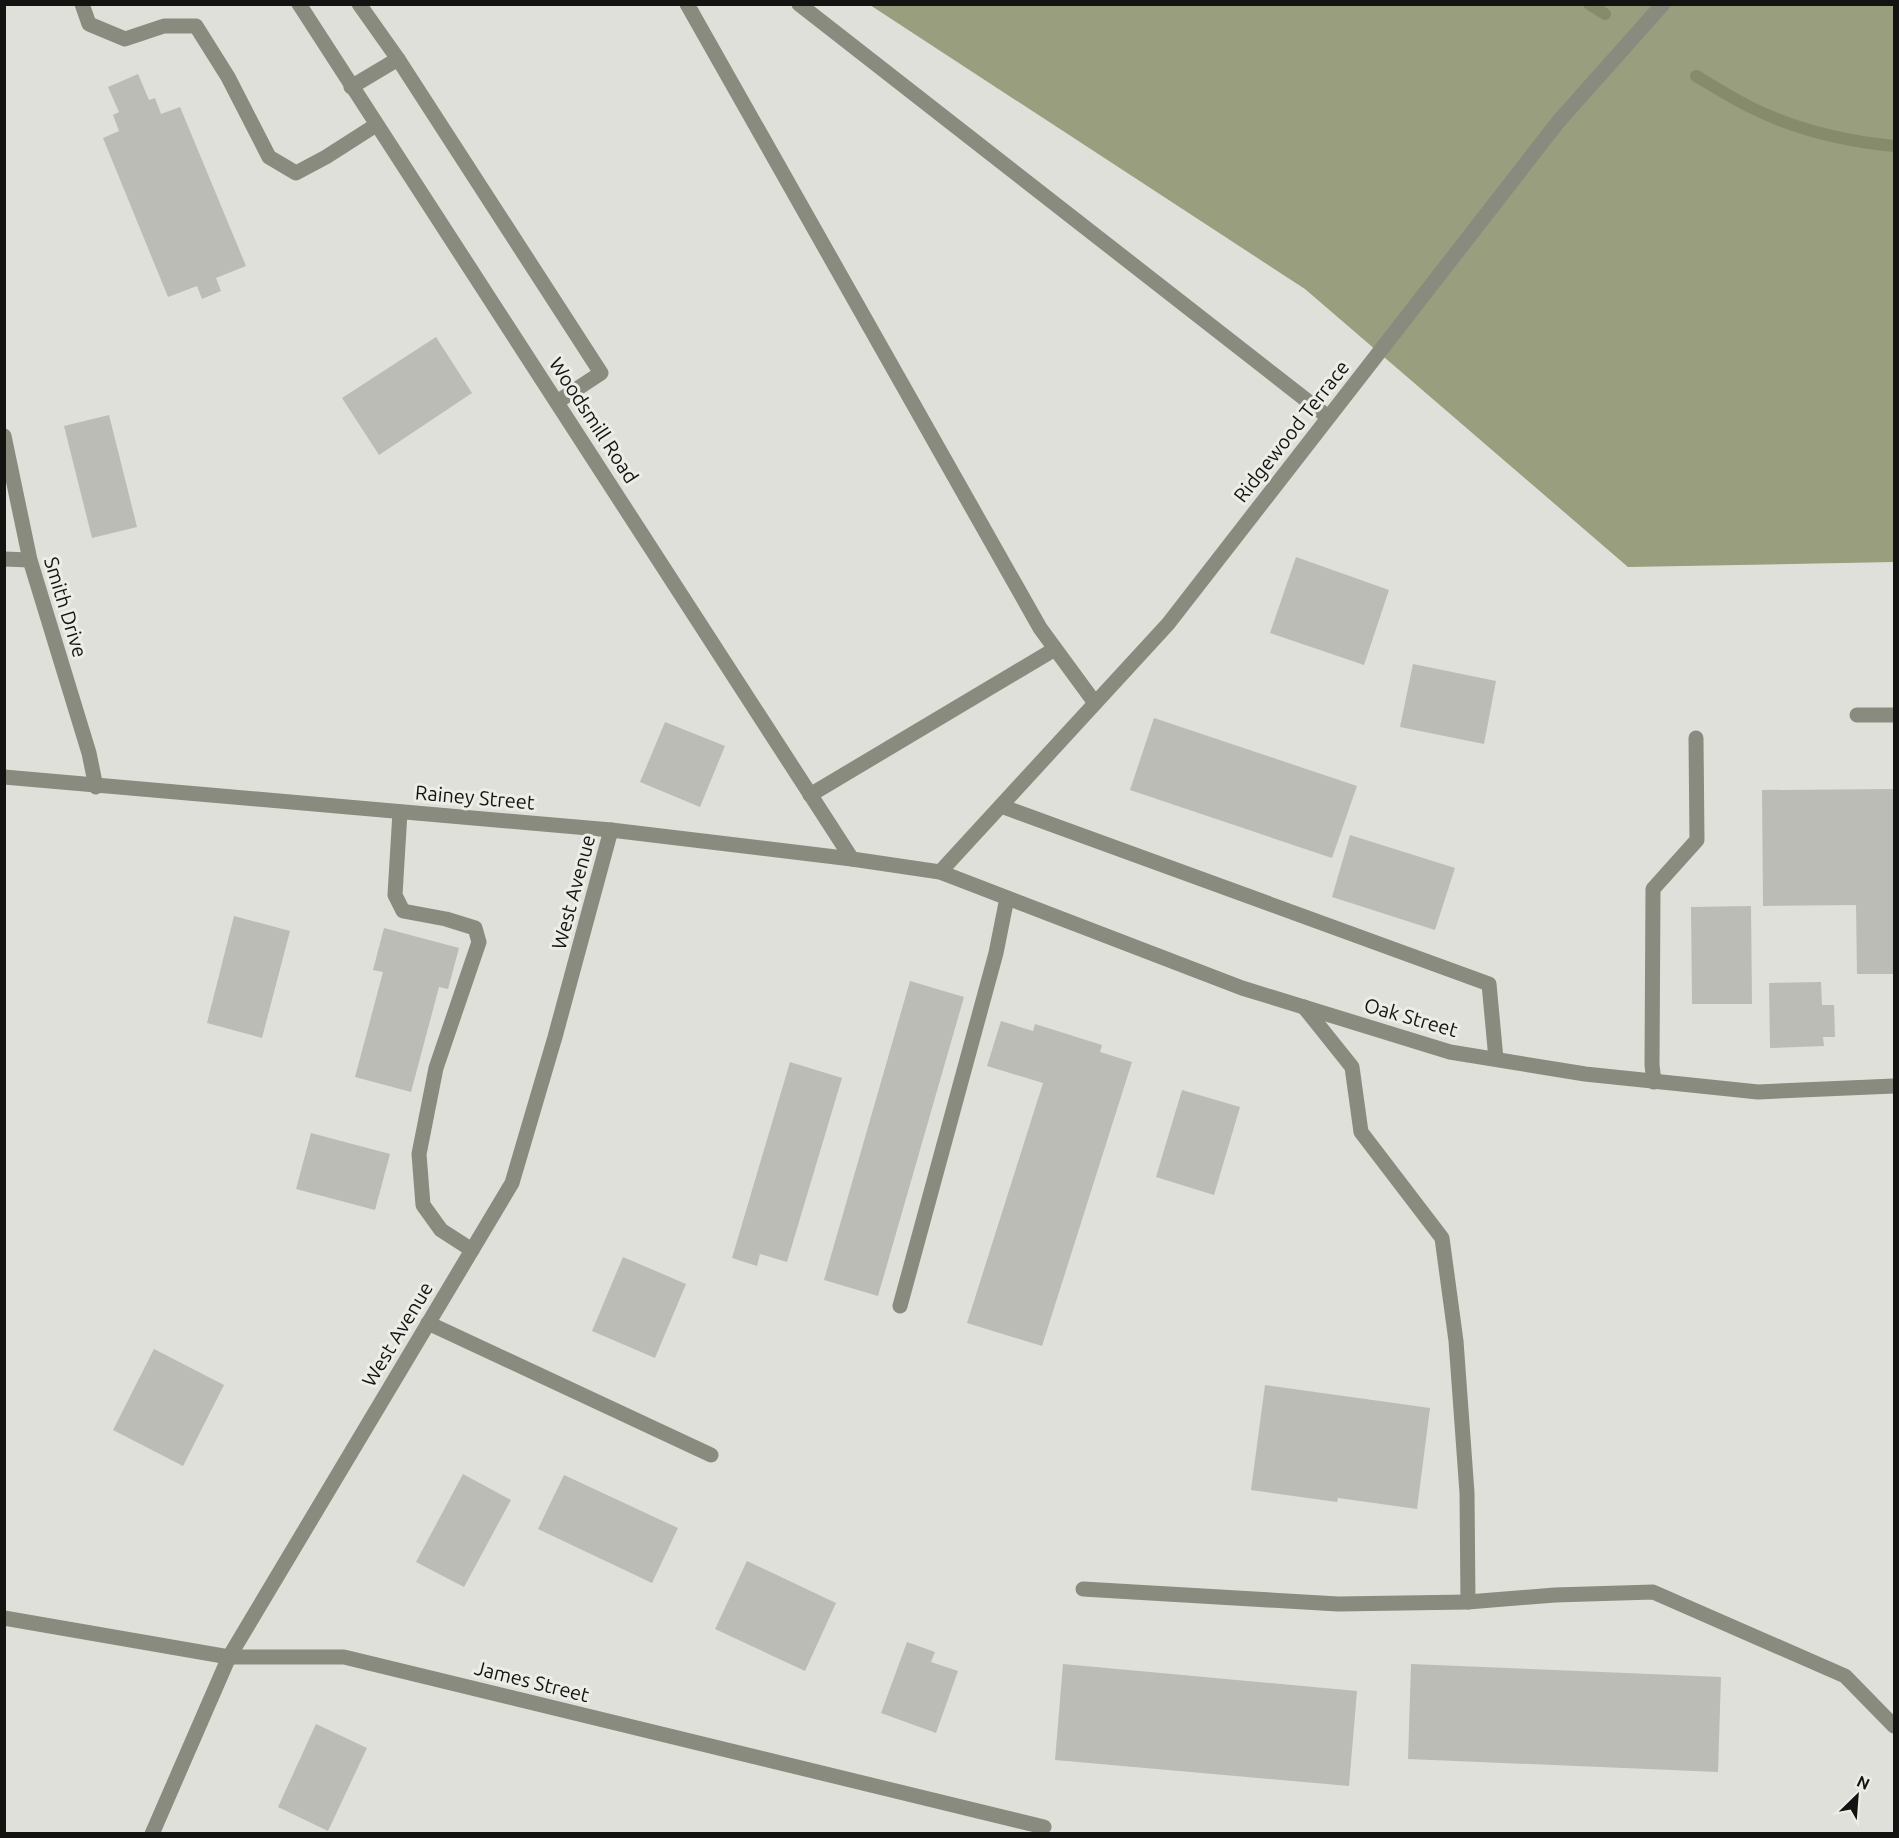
<svg xmlns="http://www.w3.org/2000/svg" width="1899" height="1838" viewBox="0 0 1899 1838" font-family="Ubuntu,sans-serif">
<rect width="100%" height="100%" fill="#dfe0d9"/>
<path fill="#989e7e" d="M870,5h1024v557l-266,5 -323,-278z"/>
<g fill="none" stroke-linecap="round" stroke-linejoin="round">
<g stroke="#858b6b" stroke-width="12">
<path d="M1589,4l16,10"/>
<path d="M1696,76c17,10 34,21 52,30 45,23 96,35 146,40"/>
</g>
</g>
<g fill="#bbbcb6">
<path d="M138,74l11,26 6,-2 6,16 19,-7 66,159 -30,12 5,13 -19,8 -5,-13 -29,11 -65,-159 16,-7 -6,-16 6,-3 -11,-25z"/>
<path d="M436,337l36,56 -93,62 -37,-57z"/>
<path d="M109,415l28,112 -45,11 -28,-112z"/>
<path d="M1296,557l93,33 -25,75 -94,-32z"/>
<path d="M1413,664l83,17 -12,63 -84,-17z"/>
<path d="M1154,718l203,68 -25,72 -202,-68z"/>
<path d="M665,722l60,24 -25,61 -60,-25z"/>
<path d="M1894,789v185h-37l-1,-69 -93,1 -1,-116z"/>
<path d="M1350,835l105,33 -20,62 -103,-33z"/>
<path d="M1751,906l1,98h-60l-1,-97z"/>
<path d="M234,916l56,15 -28,107 -55,-15z"/>
<path d="M384,928l75,20 -11,41 -9,-2 -28,105 -56,-15 28,-105 -10,-2z"/>
<path d="M910,981l54,16 -86,299 -54,-16z"/>
<path d="M1821,982l1,23h12l1,32h-12l1,9 -54,2 -1,-65z"/>
<path d="M1001,1021l32,10 2,-7 67,21 -2,7 32,10 -90,284 -75,-23 76,-240 -56,-17z"/>
<path d="M790,1062l52,16 -55,184 -27,-8 -3,12 -25,-8z"/>
<path d="M1182,1090l58,17 -26,88 -58,-18z"/>
<path d="M311,1133l79,21 -15,56 -79,-21z"/>
<path d="M623,1257l63,27 -31,74 -63,-27z"/>
<path d="M154,1349l70,36 -41,81 -70,-36z"/>
<path d="M1265,1385l165,23 -13,101 -79,-11 -1,4 -86,-12z"/>
<path d="M463,1474l48,26 -47,87 -48,-25z"/>
<path d="M564,1475l114,53 -26,55 -114,-54z"/>
<path d="M747,1561l89,42 -31,68 -90,-42z"/>
<path d="M907,1642l28,10 -4,10 27,9 -22,62 -55,-20z"/>
<path d="M1063,1664l294,27 -8,95 -294,-26z"/>
<path d="M1411,1664l310,13 -3,95 -310,-13z"/>
<path d="M316,1724l51,24 -39,83 -50,-24z"/>
</g>
<g fill="none" stroke-linecap="round" stroke-linejoin="round">
<g stroke="#888b7d" stroke-width="15">
<path d="M82,4l7,20 36,15 39,-13h32l32,51 41,80 27,16 30,-16 50,-32"/>
<path d="M687,4l353,624 55,75"/>
<path d="M799,4l529,413"/>
<path d="M398,59l203,314 -44,29"/>
<path d="M351,87l47,-28 -39,-55"/>
<path d="M4,559l26,1"/>
<path d="M1857,715h37"/>
<path d="M810,795l245,-146"/>
<path d="M1001,806l488,178 7,75"/>
<path d="M400,812l-5,83 8,16 43,8 29,9 4,14 -43,126 -17,86 4,51 18,25 31,20"/>
<path d="M1304,1007l48,60 9,65 81,106 14,103 11,152 1,109 87,-7 98,-3 192,84 49,50"/>
<path d="M1654,1082l-2,-17 1,-176 44,-49 -1,-102"/>
<path d="M900,1306l96,-353 11,-55"/>
<path d="M428,1323l283,132"/>
<path d="M1083,1589l255,15 130,-2"/>
</g>
<g stroke="#888b7d" stroke-width="15">
<path d="M4,436l26,124 59,193 7,34"/>
<path d="M4,1618l225,39h115l700,170"/>
<path d="M152,1834l77,-177 283,-474 43,-146 56,-207"/>
</g>
<g stroke="#888b7d" stroke-width="15">
<path d="M299,4l553,855"/>
<path d="M4,777l607,53 241,29 88,13 302,116 208,64 135,22 173,18 136,-6"/>
<path d="M940,872l228,-248 390,-502 105,-118"/>
</g>
</g>
<g text-anchor="middle" dominant-baseline="central" stroke-width="6" stroke-linejoin="round" paint-order="stroke">
<g font-size="20" fill="#131411" stroke="#ecede7">
<text transform="translate(594 420) rotate(57)">Woodsmill Road</text>
<text transform="translate(1291 431) rotate(-52)">Ridgewood Terrace</text>
<text transform="translate(66 607) rotate(73)">Smith Drive</text>
<text transform="translate(475 797) rotate(5)">Rainey Street</text>
<text transform="translate(573 892) rotate(-75)">West Avenue</text>
<text transform="translate(1411 1017) rotate(16)">Oak Street</text>
<text transform="translate(397 1334) rotate(-59)">West Avenue</text>
<text transform="translate(532 1681) rotate(14)">James Street</text>
</g>
</g>
<rect width="1899" height="1838" fill="none" stroke="#131411" stroke-width="12"/>
<g transform="translate(1857 1796) rotate(25)" stroke="#ecede7" stroke-width="4.5" paint-order="stroke">
<path d="M0-4.5L10 22L0 15L-10 22Z" fill="#131411"/>
<text y="-9" font-size="16" font-weight="bold" text-anchor="middle" fill="#131411">N</text>
</g>
</svg>
